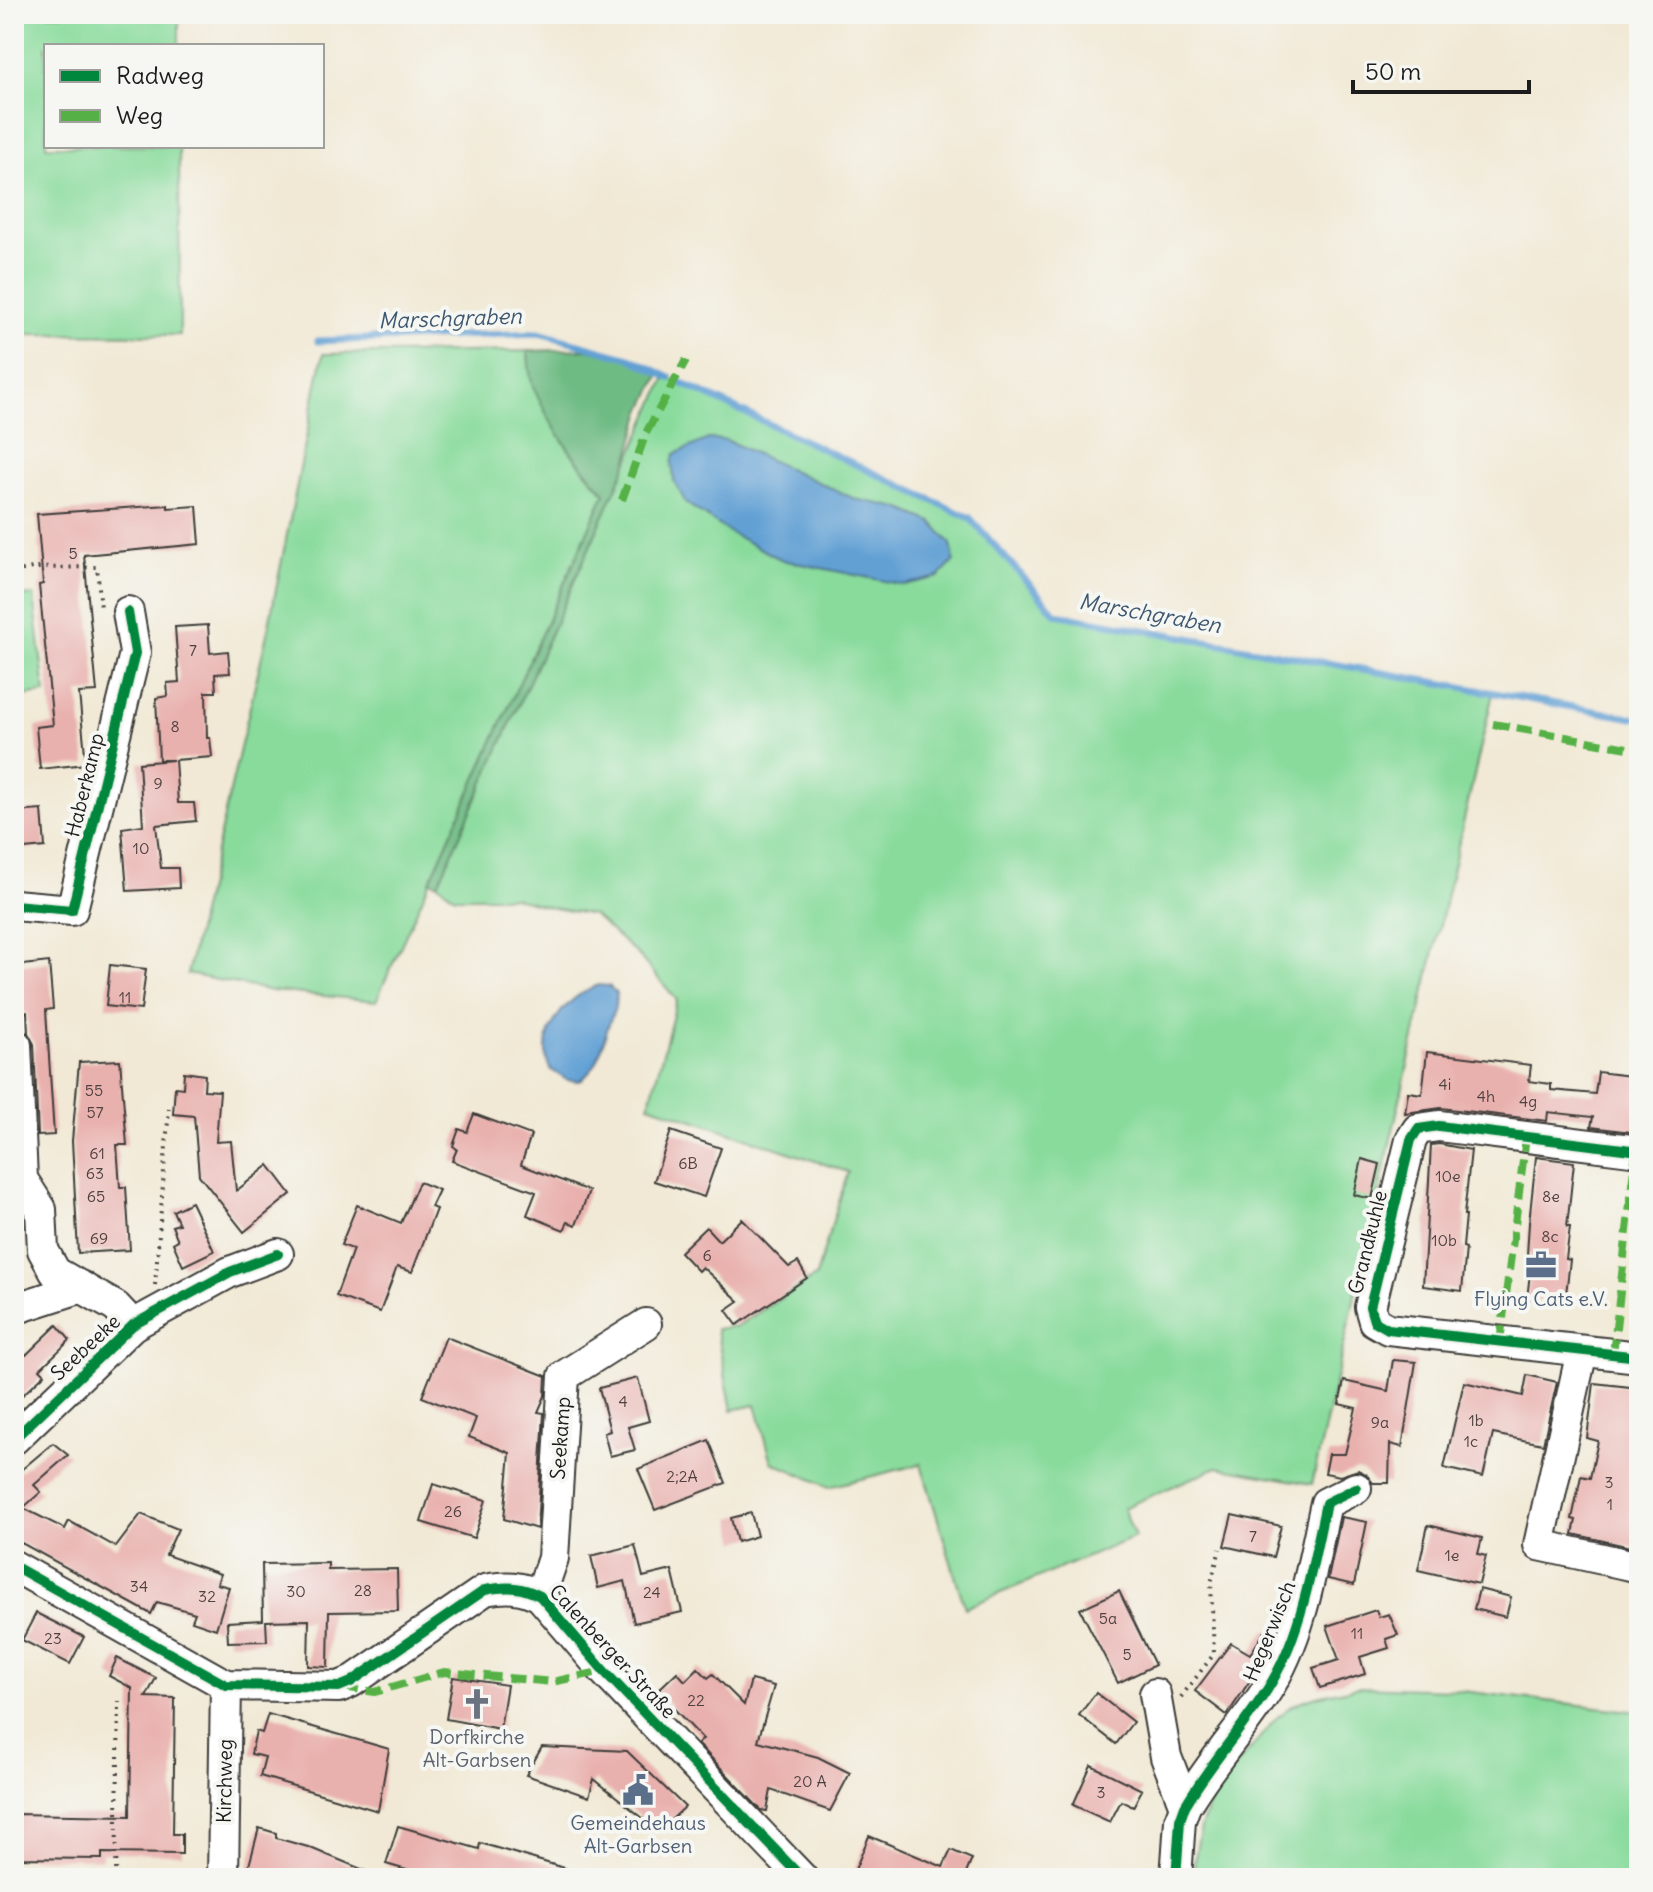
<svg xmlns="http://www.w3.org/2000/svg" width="1653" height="1892" viewBox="0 0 1653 1892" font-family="Delius,sans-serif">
<rect width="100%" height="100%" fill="#f6f6f2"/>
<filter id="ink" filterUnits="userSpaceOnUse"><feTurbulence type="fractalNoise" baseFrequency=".0125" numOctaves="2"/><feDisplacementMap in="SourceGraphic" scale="16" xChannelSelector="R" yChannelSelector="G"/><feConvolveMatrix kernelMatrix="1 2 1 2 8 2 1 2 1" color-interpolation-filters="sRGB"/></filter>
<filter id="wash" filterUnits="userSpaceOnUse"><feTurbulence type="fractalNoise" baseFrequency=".006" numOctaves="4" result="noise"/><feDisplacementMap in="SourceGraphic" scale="32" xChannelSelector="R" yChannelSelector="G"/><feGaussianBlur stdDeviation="1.8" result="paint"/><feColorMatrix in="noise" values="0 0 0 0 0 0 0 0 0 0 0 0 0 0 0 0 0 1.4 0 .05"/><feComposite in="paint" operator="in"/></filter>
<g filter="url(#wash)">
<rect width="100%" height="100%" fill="#f1e9d5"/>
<g fill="#89db9c" stroke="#527c5c" stroke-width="2">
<path d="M14,14h165v32h-133v100h133l1,189 -166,-1z"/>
<path d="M528,351c1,12 1,27 6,37 16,37 43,77 71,105l-229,508 -104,-10 -85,-17 81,-344 55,-276z"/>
<path d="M666,377l304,141 86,96 437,79 -181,791 -95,-17 -94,41 12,29 -170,71 -44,-144 -92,23 -57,-25 -16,-57 -24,5 -16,-81 21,-3 79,-50 32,-104 -199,-67 28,-105 -38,-44 -46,-41 -45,-8 -35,-10h-58l-17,-13z"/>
<path d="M34,595l11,98 -31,4v-100z"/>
<path d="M1358,1687l96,3 185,22v166h-446c5,-65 18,-83 60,-132 9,-11 18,-24 29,-33 20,-17 51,-20 76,-26z"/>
</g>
<path fill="#6ebb84" stroke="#456c50" stroke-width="2" d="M586,349l44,9 30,16 -18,37 -16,55 -188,418 -8,-3 175,-388c-28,-30 -55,-67 -71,-105 -5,-10 -5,-25 -6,-37z"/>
<g fill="#62a0d4" stroke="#3f5e78" stroke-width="2">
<path d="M708,439l18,1 129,59 44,9 33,14 19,22 3,17 -15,16 -35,8 -122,-25 -50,-26 -46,-31 -12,-22 -2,-19 3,-8z"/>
<path d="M599,985l10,1 7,7c1,16 -5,23 -9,37 -7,23 -7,35 -27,51l-13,-1 -17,-11c-15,-35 16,-73 49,-84z"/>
</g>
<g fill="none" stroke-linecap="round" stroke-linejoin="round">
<g stroke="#62a0d4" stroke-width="7">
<path d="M318,341l221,-8 91,25 40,20"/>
<path d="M679,382l291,136 86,96 577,104"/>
</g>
</g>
<g id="blocks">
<g fill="#e9b1ae">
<path d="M168,505v3l29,-2 3,38 -116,11 13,137 -18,1 7,71 -46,5 -4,-42 17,-2 -14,-140 4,-1 -6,-70z"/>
<path d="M208,625l2,28 18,-2 2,22 -15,1 1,18h-10l1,46h3l2,19 -37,3 3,43h16l2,18 -40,4 5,43h17l1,20 -52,3 -5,-63 21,-3 -4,-62 34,-3h-14l-3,-62 12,-2 -1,-13 12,-1 -4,-55z"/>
<path d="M42,810l3,37 -31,3v-38z"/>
<path d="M49,962l4,47 -7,1 8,125 -16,1 -4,-92 -6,-11 -1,-21 -13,1v-47z"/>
<path d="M110,965l36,4 -5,41 -35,-4z"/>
<path d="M1427,1052l104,13 -2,16 22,3v6l44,4 3,-22 41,5v56l-48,-6 2,-10 -45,-5 -1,9 -106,-13 -36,5 3,-21 14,2z"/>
<path d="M120,1060l7,85h-10l3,42h6l4,63 -52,3 -6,-112 7,-79z"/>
<path d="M184,1072l21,3 -1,15 16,1 -4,51 15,-1 5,50 33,-26 22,29 -47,38 -45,-57 -5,-59 -21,-2 2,-27 8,1z"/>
<path d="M474,1114l57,21 -10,30 68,26 -13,34 -8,-3 -4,8 -37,-15 9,-23 -84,-31 5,-12 -4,-3 6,-17 8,3z"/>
<path d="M671,1131l50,17 -17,49 -50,-16z"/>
<path d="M1439,1144l32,6 -7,65h2l-3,32 3,1 -4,43 -39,-5 8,-141z"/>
<path d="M1536,1157l38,5 -7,65h3l-4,32 4,1 -5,43 -38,-4 5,-44h-5l2,-32z"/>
<path d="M1362,1159l18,5 -8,35 -18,-4z"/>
<path d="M419,1182l20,8 -8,17 5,2 -24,63 -15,-5 -17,45 -44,-16 17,-47 -12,-4 16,-40 44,18z"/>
<path d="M191,1202l23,49 -31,15 -10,-23 5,-3 -6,-14 7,-2 -6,-13z"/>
<path d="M742,1219l47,48 9,-5 9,16 -70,47 -11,-15 13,-9 -37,-34 -4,4 -18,-19 26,-25 13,14z"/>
<path d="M57,1325l13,15 -30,29 5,5 -31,29v-61l12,13z"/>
<path d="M446,1337l100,39 -1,20 -7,16 6,1 -7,116 -33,-10 6,-66 -41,-16 7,-19 -54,-21z"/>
<path d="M1393,1360l23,2 -14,85 -12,-3 -1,39h-16l-7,-9 -8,-4 -18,6 -15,-3 4,-19h16l11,-46 -17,-4 5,-23 44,10z"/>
<path d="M1527,1375l30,7 -14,62 -50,-10 -10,43 -39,-9 20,-86 59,14z"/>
<path d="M638,1378l11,43 -21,6 7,23 -25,6 -6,-23 6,-2 -11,-43z"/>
<path d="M1594,1383l45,5v129l-4,16 4,1v15l-66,-15 3,-14 -4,-1 9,-43 9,2 8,-37 -11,-3z"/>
<path d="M709,1440l17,43 -71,27 -17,-41z"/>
<path d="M53,1443l15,12 -34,30 7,7 -18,16 42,21 4,-8 47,26 25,-33 37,15 -12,26 54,19 -3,10 12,3 -13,42 -24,-8 3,-8 -38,-11 -6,12 -137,-75v-74l6,6z"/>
<path d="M433,1484l53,16 -12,38 -53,-16z"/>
<path d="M751,1513l6,23 -20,6 -6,-24z"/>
<path d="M1232,1515l49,11 -8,31 -49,-11z"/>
<path d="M1341,1517l26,5 -13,63 -26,-6z"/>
<path d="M1428,1525l54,13 -4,16 8,2 -7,28 -61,-14z"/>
<path d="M635,1545l8,32 29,-7 10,42 -48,11 -9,-42 -27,7 -7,-32z"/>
<path d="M328,1563v7l69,-1 1,42 -69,1 -1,55 -20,-1 1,-46 -43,1 1,20 -39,1 -1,-20 36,-2 -1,-56z"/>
<path d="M1479,1589l32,8 -5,20 -32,-8z"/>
<path d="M1119,1591l36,74 -37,18 -38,-74z"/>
<path d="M1376,1610l3,7 10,-3 9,21 -12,4 3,9 -29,9 5,17 -45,14 -7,-20 26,-8 -12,-34z"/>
<path d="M36,1613l48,24 -14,27 -48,-24z"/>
<path d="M1266,1630l8,5 -11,26 -36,54 -32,-24 36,-48 19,11z"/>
<path d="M117,1658l39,20 -10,19 29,1 -2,136h9v20l-80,-1v6l-88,-1v-44l116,2 2,-128 -23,-12z"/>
<path d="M698,1668l10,10 5,-4 31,31 7,-25 23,6 -16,55 60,16 32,16 -20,38 -59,-21 -4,21 -6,-1 -63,-66 5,-5 -46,-48 20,-19 8,9z"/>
<path d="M453,1677l54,8 -7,44 -54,-10z"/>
<path d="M1096,1693l37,29 -17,22 -37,-29z"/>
<path d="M268,1714l121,35 -11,62 -118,-35 5,-19 -14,-3 5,-23 6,2z"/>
<path d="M542,1747l85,4 58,56 -26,24 -65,-52 -5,18 -63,-22z"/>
<path d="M1091,1765l51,25 -9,17 -12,-6 -11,21 -37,-17z"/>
<path d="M398,1826l81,23 1,-6 101,30 -1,5h-146l-48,-14z"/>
<path d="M259,1828l17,5v5l32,9 75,31h-121l-15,-5z"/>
<path d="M869,1836l74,31 8,-17 21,9 -7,17 5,2h-101l-15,-6z"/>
</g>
</g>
</g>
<g filter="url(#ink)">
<use href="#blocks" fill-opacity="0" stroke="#3c3b38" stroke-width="2"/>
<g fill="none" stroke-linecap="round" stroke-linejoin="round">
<defs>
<g id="minor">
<path d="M14,905l58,5 63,-257 -7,-41"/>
<path d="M16,1045l6,134 19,30 2,41 12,22 61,35 17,18"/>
<path d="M1639,1151l-200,-25 -21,3 -7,11 -41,167 4,14 14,8 251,28"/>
<path d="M14,1309l68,-22"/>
<path d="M1582,1351l-43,194 100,22"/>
<path d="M14,1439l119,-114 97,-53 48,-18"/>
<path d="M14,1566l212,119 113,2 12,-5 134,-92c21,-4 36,-4 55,6l64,75 198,207"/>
<path d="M540,1596l13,-38 11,-182 82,-52"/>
<path d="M1155,1694l11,63 19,49"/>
<path d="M223,1878l3,-193"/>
<path d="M1176,1878l4,-58 5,-14c24,-41 56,-76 82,-116 35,-55 45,-124 59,-187l30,-15"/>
</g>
</defs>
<use href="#minor" stroke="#3c3b38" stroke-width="34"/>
<g stroke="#3c3b38" stroke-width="4" stroke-dasharray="2 6" stroke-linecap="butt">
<path d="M14,572l18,-4 65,-1 4,41"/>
<path d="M155,1285l14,-177"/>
<path d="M1181,1697l33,-43 -3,-71 9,-34"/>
<path d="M116,1878l3,-177"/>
</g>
<use href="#minor" stroke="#fff" stroke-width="30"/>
<g stroke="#55b145" stroke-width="8" stroke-dasharray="16 8" stroke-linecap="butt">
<path d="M622,500l24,-67 40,-73"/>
<path d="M1493,724l146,26"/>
<path d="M1500,1342l26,-205"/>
<path d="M1613,1354l23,-203"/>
<path d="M343,1687l32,5 69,-20 108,10 52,-11"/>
</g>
<defs>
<g id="cycleway">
<path d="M14,905l58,5 63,-257 -7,-41"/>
<path d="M1639,1151l-200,-25 -21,3 -7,11 -41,167 4,14 14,8 251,28"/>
<path d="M14,1439l119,-114 97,-53 48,-18"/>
<path d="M14,1566l212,119 113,2 12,-5 134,-92c21,-4 36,-4 55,6l64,75 198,207"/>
<path d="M1176,1878l4,-58 5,-14c24,-41 56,-76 82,-116 35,-55 45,-124 59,-187l30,-15"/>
</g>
</defs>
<use href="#cycleway" stroke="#f6f6f2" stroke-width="15"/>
<use href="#cycleway" stroke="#00873e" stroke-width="10"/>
</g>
</g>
<defs>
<symbol id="office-bare" viewBox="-9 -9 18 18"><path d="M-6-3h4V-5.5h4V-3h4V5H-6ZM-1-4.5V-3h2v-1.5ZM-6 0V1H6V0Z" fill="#5c6f8a" stroke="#f6f6f2" stroke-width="2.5" paint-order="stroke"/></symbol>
<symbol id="church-bare" viewBox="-9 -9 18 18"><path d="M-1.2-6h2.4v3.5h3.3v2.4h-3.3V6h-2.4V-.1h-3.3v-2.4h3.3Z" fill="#6b7280" stroke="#f6f6f2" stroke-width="2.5" paint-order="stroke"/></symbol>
<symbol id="civic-bare" viewBox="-9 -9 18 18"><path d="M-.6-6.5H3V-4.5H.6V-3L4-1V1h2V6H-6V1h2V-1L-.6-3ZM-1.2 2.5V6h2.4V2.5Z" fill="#5c6f8a" stroke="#f6f6f2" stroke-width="2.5" paint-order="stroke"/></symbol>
</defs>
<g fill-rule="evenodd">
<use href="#office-bare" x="1519" y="1243" width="44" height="44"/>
<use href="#church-bare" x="455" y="1682" width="44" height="44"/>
<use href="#civic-bare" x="616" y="1768" width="44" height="44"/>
</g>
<g text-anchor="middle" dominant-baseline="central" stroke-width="8" stroke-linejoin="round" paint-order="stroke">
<g font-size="16" fill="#4f4140">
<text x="73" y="553">5</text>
<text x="193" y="650">7</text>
<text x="175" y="726">8</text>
<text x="158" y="783">9</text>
<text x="141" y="848">10</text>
<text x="125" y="997">11</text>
<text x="1445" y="1084">4i</text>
<text x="94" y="1090">55</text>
<text x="1486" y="1096">4h</text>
<text x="1528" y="1101">4g</text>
<text x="95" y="1112">57</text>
<text x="97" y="1153">61</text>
<text x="688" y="1163">6B</text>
<text x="95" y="1173">63</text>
<text x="1448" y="1176">10e</text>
<text x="96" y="1196">65</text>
<text x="1551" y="1196">8e</text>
<text x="1550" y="1236">8c</text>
<text x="99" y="1238">69</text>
<text x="1444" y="1240">10b</text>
<text x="707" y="1255">6</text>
<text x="623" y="1401">4</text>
<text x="1476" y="1420">1b</text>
<text x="1380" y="1422">9a</text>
<text x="1471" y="1441">1c</text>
<text x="682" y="1476">2;2A</text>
<text x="1609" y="1482">3</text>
<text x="1610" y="1504">1</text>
<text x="453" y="1511">26</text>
<text x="1253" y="1536">7</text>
<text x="1452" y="1555">1e</text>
<text x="139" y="1586">34</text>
<text x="363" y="1590">28</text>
<text x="296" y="1591">30</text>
<text x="652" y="1592">24</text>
<text x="207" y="1596">32</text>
<text x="1108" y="1618">5a</text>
<text x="1357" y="1633">11</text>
<text x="53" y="1638">23</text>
<text x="1127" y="1654">5</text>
<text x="696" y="1700">22</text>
<text x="810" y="1781">20 A</text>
<text x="1101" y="1792">3</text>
</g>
<g font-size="20" fill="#1c1c1c" stroke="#f6f6f2">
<text transform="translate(84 785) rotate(-76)">Haberkamp</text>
<text transform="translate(1367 1242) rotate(-76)">Grandkuhle</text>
<text transform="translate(85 1347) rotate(-43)">Seebeeke</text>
<text transform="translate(560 1438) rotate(-86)">Seekamp</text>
<text transform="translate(1269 1631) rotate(-68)">Hegerwisch</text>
<text transform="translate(613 1651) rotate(47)">Calenberger Straße</text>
<text transform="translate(224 1781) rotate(-89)">Kirchweg</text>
</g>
<g font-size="20" fill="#4e5e75" stroke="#f6f6f2">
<text x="1541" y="1298">Flying Cats e.V.</text>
<text x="638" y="1822">Gemeindehaus<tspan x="638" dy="23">Alt-Garbsen</tspan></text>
</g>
<g font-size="20" fill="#5b616d" stroke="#f6f6f2">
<text x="477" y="1736">Dorfkirche<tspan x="477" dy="23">Alt-Garbsen</tspan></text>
</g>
<g font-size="22" font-style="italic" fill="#3c576f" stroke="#f6f6f2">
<text transform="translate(450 318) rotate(-2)">Marschgraben</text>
<text transform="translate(1150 613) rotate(10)">Marschgraben</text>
</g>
</g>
<rect width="1653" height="1892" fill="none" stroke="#f6f6f2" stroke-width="48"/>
<rect x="44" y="44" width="280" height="104" fill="#f6f6f2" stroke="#9f9f9c" stroke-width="2"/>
<rect x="60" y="70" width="40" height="12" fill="#00873e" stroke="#9f9f9c" stroke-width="2"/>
<text x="116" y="84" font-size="24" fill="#1c1c1c">Radweg</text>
<rect x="60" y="110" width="40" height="12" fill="#55b145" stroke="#9f9f9c" stroke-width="2"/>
<text x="116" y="124" font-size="24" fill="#1c1c1c">Weg</text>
<path d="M1353 80v12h176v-12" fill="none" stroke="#1c1c1c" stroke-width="4"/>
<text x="1365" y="80" font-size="24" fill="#1c1c1c" stroke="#f6f6f2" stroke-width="6" paint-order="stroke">50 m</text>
</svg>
